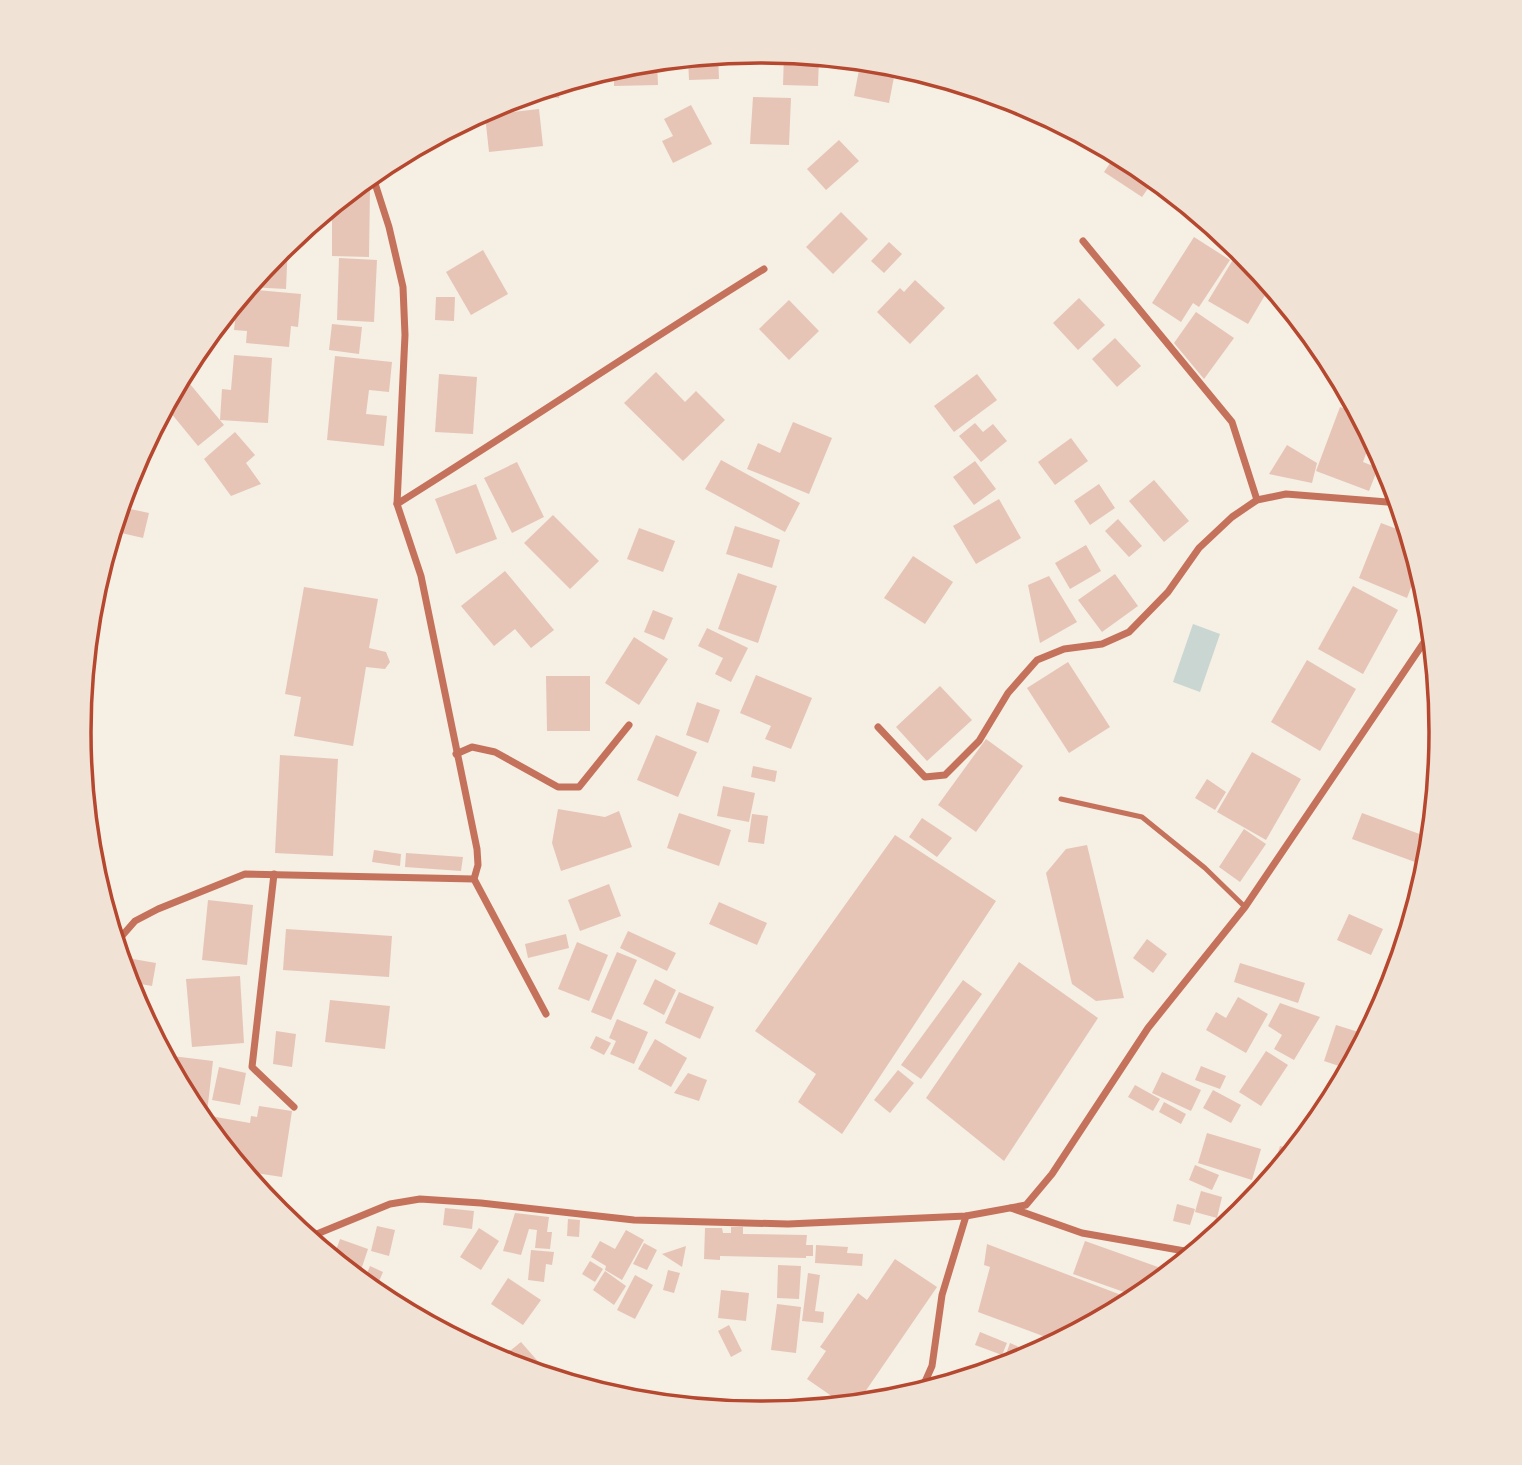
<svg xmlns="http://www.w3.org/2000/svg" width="1522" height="1465" viewBox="0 0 1522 1465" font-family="Helvetica,sans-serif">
<rect width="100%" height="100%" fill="#f6efe4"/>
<path fill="#c9d6d2" d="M1193,624l27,10 -20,58 -27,-10z"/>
<g fill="#e6c5b7">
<path d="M784,53l35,3 -1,30 -35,-1z"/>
<path d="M718,55l1,24 -30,1 -1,-22z"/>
<path d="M657,61l1,24 -44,1v-18l14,-4z"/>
<path d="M859,70l35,7 -5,26 -35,-7z"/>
<path d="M561,84l-2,14 -32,-3 2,-1z"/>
<path d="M753,97l38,1 -2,47 -39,-1z"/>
<path d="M691,105l21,39 -39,19 -11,-22 11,-5 -9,-17z"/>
<path d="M539,109l4,37 -54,6 -4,-37z"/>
<path d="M839,140l20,21 -33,29 -19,-21z"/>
<path d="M1117,153l23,13 15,12 -13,19 -38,-25z"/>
<path d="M354,189h16l-1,68 -37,-1v-49z"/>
<path d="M841,212l27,27 -35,35 -27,-27z"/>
<path d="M1194,237l36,23 -31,47 -6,-4 -12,19 -29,-19z"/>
<path d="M889,242l13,12 -18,19 -13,-12z"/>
<path d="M288,243l-2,46 -37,-2 30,-37z"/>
<path d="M1240,248l31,37 -23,39 -40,-23z"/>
<path d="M483,250l25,44 -37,21 -25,-43z"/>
<path d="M339,258l38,2 -3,62 -37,-2z"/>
<path d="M915,280l30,28 -35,36 -33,-32 23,-24 4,4z"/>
<path d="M247,289l54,5 -3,33 -7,-1 -2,21 -43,-4 1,-12 -13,-1 2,-19h-7z"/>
<path d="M436,297h19l-1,24 -19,-1z"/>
<path d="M1079,298l26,27 -27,25 -25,-27z"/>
<path d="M789,300l30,31 -30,29 -30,-31z"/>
<path d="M1196,312l38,26 -30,41 -30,-36z"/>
<path d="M332,324l30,3 -3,27 -30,-4z"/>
<path d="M1115,338l26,28 -24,21 -25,-28z"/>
<path d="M234,355l38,3 -4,65 -48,-3 2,-31 9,1z"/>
<path d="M335,356l57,6 -3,30 -20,-2 -3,24 21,2 -3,30 -57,-6z"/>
<path d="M656,372l29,30 11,-11 29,29 -42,41 -59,-58z"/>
<path d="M439,374l38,3 -4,57 -38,-2z"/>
<path d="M977,374l20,26 -43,32 -20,-26z"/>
<path d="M185,378l39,47 -26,21 -32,-39 12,-24z"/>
<path d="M1340,407l21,8 11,22 -9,25 15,6 -9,23 -53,-20z"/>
<path d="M793,422l39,16 -23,56 -62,-25 11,-26 22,10z"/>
<path d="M975,423l8,9 10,-8 14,17 -26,21 -22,-26z"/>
<path d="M235,432l20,23 -9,8 15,21 -30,12 -27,-37z"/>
<path d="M1071,438l17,23 -33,24 -17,-23z"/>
<path d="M1287,445l30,18 -5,20 -43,-9z"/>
<path d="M721,460l79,43 -15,29 -80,-43z"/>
<path d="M975,461l21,28 -22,16 -21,-28z"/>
<path d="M517,462l27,55 -32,16 -28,-55z"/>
<path d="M1154,480l35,41 -25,21 -35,-41z"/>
<path d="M476,484l21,55 -41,15 -21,-55z"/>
<path d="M1099,484l16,24 -25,17 -16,-24z"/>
<path d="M999,499l22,39 -45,26 -23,-38z"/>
<path d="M121,507l28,6 -6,25 -30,-7z"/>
<path d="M553,515l46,46 -29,28 -46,-46z"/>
<path d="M1118,519l24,27 -13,11 -24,-26z"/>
<path d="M1381,523l29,11 9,32 -12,32 -48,-20z"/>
<path d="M735,526l45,14 -8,28 -46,-14z"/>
<path d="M639,528l36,13 -12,31 -36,-13z"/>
<path d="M1086,545l15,26 -31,18 -15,-26z"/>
<path d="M913,556l40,26 -28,42 -41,-26z"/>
<path d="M505,571l49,59 -23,18 -16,-19 -21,17 -33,-40z"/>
<path d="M738,573l39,13 -19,57 -40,-14z"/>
<path d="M1115,574l23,32 -36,26 -24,-32z"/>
<path d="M1049,576l28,46 -37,21 -12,-58z"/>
<path d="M1353,586l45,24 -35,64 -45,-25z"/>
<path d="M304,587l74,12 -9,49 17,4 4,10 -5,7 -19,-2 -13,79 -59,-10 7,-39 -16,-3z"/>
<path d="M653,610l20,8 -9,22 -20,-8z"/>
<path d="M707,628l41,20 -17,34 -16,-8 8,-16 -25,-12z"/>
<path d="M634,637l34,22 -29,46 -34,-22z"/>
<path d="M1307,660l49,29 -36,62 -49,-29z"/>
<path d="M1068,662l42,65 -41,26 -42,-65z"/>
<path d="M756,675l56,23 -21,51 -26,-10 6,-13 -31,-13z"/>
<path d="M546,676h44v55h-43z"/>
<path d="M940,686l32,34 -45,41 -31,-34z"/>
<path d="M697,702l23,8 -12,33 -22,-8z"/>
<path d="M656,735l41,17 -19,45 -41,-17z"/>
<path d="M986,739l37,27 -47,66 -38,-27z"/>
<path d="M1252,752l49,27 -35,61 -49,-28z"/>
<path d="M280,755l58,4 -5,97 -58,-3z"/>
<path d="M753,766l24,5 -2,11 -24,-5z"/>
<path d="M1207,779l19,13 -11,18 -20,-12z"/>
<path d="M723,786l32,7 -6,29 -32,-6z"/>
<path d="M558,809l47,8 14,-6 13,36 -71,24 -9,-28z"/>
<path d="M679,813l52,17 -12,36 -52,-18z"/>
<path d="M1362,813l63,23 -10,26 -63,-23z"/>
<path d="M752,814l16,2 -4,28 -16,-2z"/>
<path d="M922,818l30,20 -15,19 -28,-20z"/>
<path d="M1244,829l22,15 -26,38 -21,-15z"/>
<path d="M895,835l101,66 -154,233 -44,-32 18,-28 -61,-43z"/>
<path d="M1087,845l37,153 -28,3 -24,-17 -26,-111 20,-24z"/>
<path d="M374,850l27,4 -1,12 -28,-4z"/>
<path d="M406,853l57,4 -2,14 -56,-4z"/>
<path d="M609,884l12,32 -41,15 -12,-31z"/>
<path d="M208,900l45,5 -6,60 -45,-5z"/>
<path d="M719,902l48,21 -10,22 -48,-21z"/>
<path d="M1349,914l34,15 -12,26 -34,-15z"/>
<path d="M286,929l106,7 -3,41 -106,-7z"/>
<path d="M628,931l48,22 -9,18 -47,-23z"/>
<path d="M566,934l3,14 -41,10 -3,-14z"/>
<path d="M1147,939l20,15 -14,19 -20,-15z"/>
<path d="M577,942l31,13 -19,46 -31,-12z"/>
<path d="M617,952l20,8 -26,60 -20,-8z"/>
<path d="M133,959l23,4 -4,23 -23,-4z"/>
<path d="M1019,962l79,56 -94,143 -78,-63z"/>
<path d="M1240,963l65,20 -7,20 -64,-21z"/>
<path d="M240,976l4,67 -52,4 -6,-68z"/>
<path d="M655,979l21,11 -12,25 -21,-11z"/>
<path d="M963,980l19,14 -61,85 -20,-14z"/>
<path d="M679,992l35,15 -14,32 -35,-16z"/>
<path d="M1238,997l30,17 -22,39 -40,-23 10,-18 10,6z"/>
<path d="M330,1000l60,6 -5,43 -60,-7z"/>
<path d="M1280,1003l40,14 -26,43 -20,-11 8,-14 -14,-9z"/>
<path d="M617,1019l31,13 -14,32 -24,-10 6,-13 -7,-3z"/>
<path d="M1336,1025l32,10 -21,40 1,-6 -24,-8z"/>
<path d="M276,1031l20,3 -4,33 -19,-3z"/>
<path d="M596,1036l15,7 -7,12 -14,-7z"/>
<path d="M655,1039l32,19 -16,29 -33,-18z"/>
<path d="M1266,1051l22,14 -27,41 -22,-14z"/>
<path d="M164,1055l49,6 -7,60h-4l-8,-10z"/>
<path d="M1201,1066l25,10 -6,13 -25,-9z"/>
<path d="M219,1067l27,6 -6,32 -28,-5z"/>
<path d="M898,1070l16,13 -24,30 -16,-13z"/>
<path d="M1162,1072l39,18 -10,21 -39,-18z"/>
<path d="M688,1073l19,7 -8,21 -25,-8z"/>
<path d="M1135,1085l25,14 -7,12 -25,-14z"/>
<path d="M1213,1090l28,15 -10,18 -28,-15z"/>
<path d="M1164,1102l22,12 -5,10 -22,-12z"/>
<path d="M259,1106l33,5 -10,66 -39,-6 -35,-43 2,-12 40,7 1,-7 6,1z"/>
<path d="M1207,1133l54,16 -9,31 -54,-17z"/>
<path d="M1280,1146l16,4 -27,33z"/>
<path d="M1195,1165l24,10 -7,15 -23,-10z"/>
<path d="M1201,1191l21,6 -5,21 -22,-6z"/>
<path d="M1177,1204l18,5 -5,16 -17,-4z"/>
<path d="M445,1208l29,3 -2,18 -29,-4z"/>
<path d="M515,1213l34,4 -2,15h5l-2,17 -15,-1 2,-18 -8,-1 -8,26 -18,-4z"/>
<path d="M568,1219l12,1 -1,17 -12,-1z"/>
<path d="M377,1226l18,4 -6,26 -18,-5z"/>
<path d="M731,1227h12v7l64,1 -1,10h7v11h-7v2l-86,-2v4l-16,-1 1,-31h17l1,5h8z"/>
<path d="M479,1228l20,13 -18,29 -21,-13z"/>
<path d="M626,1230l18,10 -22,40 -17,-10 1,-4 -15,-9 9,-16 15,8z"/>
<path d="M340,1239l28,10 -10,30 -25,-20z"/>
<path d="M1085,1241l73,26 -8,24 -9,7 -68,-24z"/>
<path d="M644,1243l13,7 -10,20 -14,-6z"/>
<path d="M987,1244l150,57 -78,41 -81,-30 12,-45 -6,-2z"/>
<path d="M816,1245l32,2 -1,6 16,1 -1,12 -47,-3z"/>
<path d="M686,1246l-4,21 -20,-13z"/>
<path d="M531,1250l23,2 -2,13 -6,-1 -2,18 -16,-2z"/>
<path d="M895,1259l42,28 -81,118 -10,1 -39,-27 19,-28 -6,-4 38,-54 9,7z"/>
<path d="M590,1261l13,8 -8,13 -13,-8z"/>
<path d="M778,1265l23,1 -2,33 -22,-1z"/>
<path d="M370,1266l13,6 -9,21 -11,-10z"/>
<path d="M668,1270l12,3 -6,20 -11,-3z"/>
<path d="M605,1271l21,15 -12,19 -21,-15z"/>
<path d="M808,1273l12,2 -5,36 9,1 -1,11 -21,-2z"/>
<path d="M635,1275l18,10 -18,34 -18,-9z"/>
<path d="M508,1278l33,22 -18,25 -32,-21z"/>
<path d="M721,1290l28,3 -3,28 -28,-3z"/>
<path d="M777,1304l24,3 -5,46 -25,-3z"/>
<path d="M729,1325l13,26 -11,6 -13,-26z"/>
<path d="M980,1332l27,11 -5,12 -27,-10z"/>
<path d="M521,1342l21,24 -3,3 6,7 -41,-13 -4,-4z"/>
<path d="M1010,1343l18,8 -5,11 -3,1 -15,-6z"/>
</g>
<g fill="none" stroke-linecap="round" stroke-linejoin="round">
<path stroke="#c5725c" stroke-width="5" d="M1061,799l81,18 63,51 40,39"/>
<g stroke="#c5725c" stroke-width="7">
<path d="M372,174l17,53 14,60 2,48 -8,169 24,72 56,273 1,16 -4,14 72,135"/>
<path d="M1083,241l149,181 25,78"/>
<path d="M397,504c123,-77 243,-158 367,-235"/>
<path d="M878,727l47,50 20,-2 34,-34 29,-48 29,-33 27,-11 38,-5 27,-12 39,-40 31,-44 33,-31 25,-17 29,-6 114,9"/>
<path d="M456,754l16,-7 23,5 63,35h21l50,-62"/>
<path d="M274,874l-22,193 42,40"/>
<path d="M118,949l3,-12 14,-16 23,-12 87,-35 229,5"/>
<path d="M1011,1208l71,25 114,20"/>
<path d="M307,1238l83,-34 30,-5 61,4 153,17 154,4 178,-8 60,-11 26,-31 96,-146 97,-121 188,-278"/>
<path d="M920,1393l12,-27 10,-71 24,-79"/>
</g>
</g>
<path d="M0 0H1522V1465H0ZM91 732a669 669 0 1 1 1338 0a669 669 0 1 1-1338 0Z" fill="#f1e2d6" fill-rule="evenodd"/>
<path fill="none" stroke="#b5482f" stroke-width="3.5" d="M91 732a669 669 0 1 1 1338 0a669 669 0 1 1-1338 0Z"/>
</svg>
